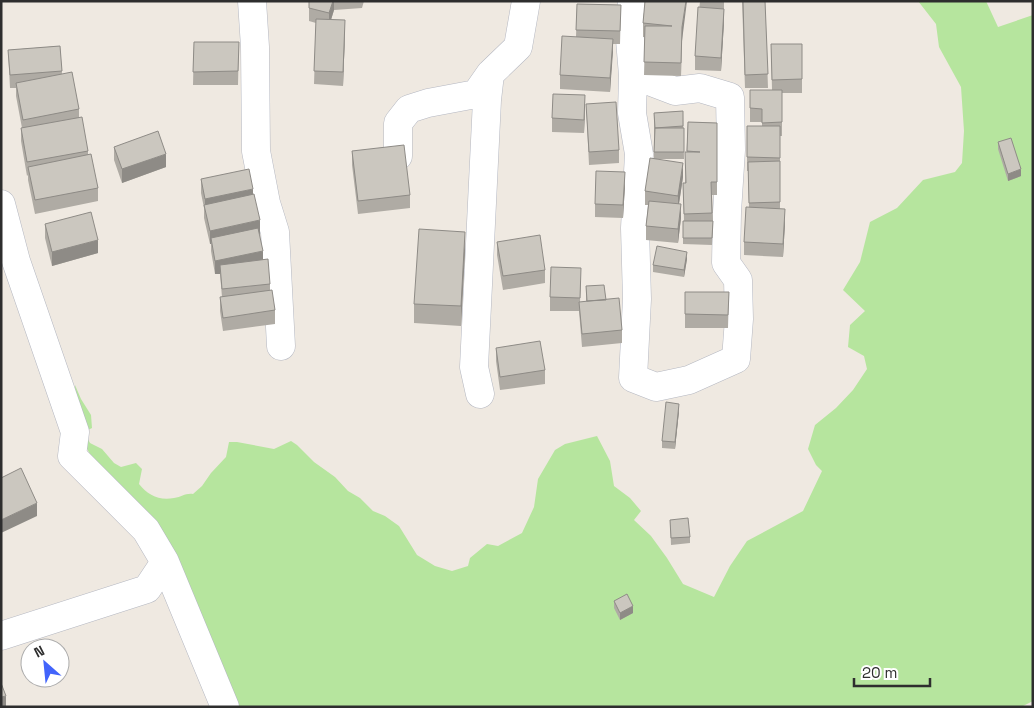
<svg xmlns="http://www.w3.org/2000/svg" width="1034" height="708" font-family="'Space Grotesk',sans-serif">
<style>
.green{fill:#b6e59e}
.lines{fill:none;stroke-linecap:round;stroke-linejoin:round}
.street-casing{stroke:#b4b7c1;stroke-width:29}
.street{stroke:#fff;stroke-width:28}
.wall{fill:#afaba4}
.shaded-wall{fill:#8e8b86}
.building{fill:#cbc7bf;stroke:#8e8b86}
</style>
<rect width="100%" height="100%" fill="#efe9e1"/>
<path class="green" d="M918 1H986L998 27 1033 15V701L1021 707H232L101 472C79 439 76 424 75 385L81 399 91 415 92 428 84 432 90 443 102 449 114 463 121 467 136 463 142 469 139 484C148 495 159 501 174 498 182 497 185 493 193 494L202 486 211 473 226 457 229 442H237L274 449 291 441 297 445 314 462 335 477 348 491 360 498 373 511 385 516 399 526 417 555 435 566 452 571 468 566 470 558 487 544 498 546 522 533 534 507 538 479 555 450 565 444 597 436 610 461 614 486 630 498 641 511 634 520 651 536 667 558 683 584 714 597 730 566 747 541 803 511 822 471 816 465 808 449 815 425 836 408 853 390 867 369 864 356 848 347 850 325 865 311 843 290 860 262 870 222 897 208 923 180 955 172 962 163 964 131 961 87 939 47 936 24Z"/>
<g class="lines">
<defs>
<path id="street" d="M252 1 255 47 256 151 266 203 275 232 281 346
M632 1 629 28 633 75 632 113 639 154 635 228 637 299 633 378 656 387 689 380 736 359 739 319 738 280 726 263 727 212 731 150 730 97 700 88 675 91 633 75
M398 156V123L409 109 428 103 476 94 490 74
M1 204 16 261 75 432 72 456 146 530 165 562 147 589 1 636
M480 394 474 367 487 100 490 74 518 47 526 1
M165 562 225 707"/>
</defs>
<use href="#street" class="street-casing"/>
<use href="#street" class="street"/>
</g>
<path class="wall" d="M309 1H364L362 8 334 10 331 20 345 33 343 86 314 84 316 23 309 21Z
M645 1 682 41 681 76 644 75 645 37H643V23Z
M700 1H724V22L721 71 695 70V56Z
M742 1H765L768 88H745Z
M577 4 621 5 620 44H613L610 92 560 89V75L576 37Z
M194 42H239L238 85H193Z
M771 44H802V93H782V136H780V209L785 223 783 257 744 255V242L749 208 748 171H747V126H762V122H750V90H772Z
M60 46 62 74 79 109V118L88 151V155L98 188V201L35 214 28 180V175L27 176 21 141V128H22L16 96V88H10L8 50Z
M586 104 619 150V163L589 165Z
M585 109 584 133 552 132V118Z
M683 111 684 159H656L683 177 679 204 681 218 678 243 646 240V226L648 205H645V191L654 159V113Z
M688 122 717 123V195H712L713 221 712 245 683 244V221H684L683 183H685Z
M998 142 1021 176 1008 181 998 149Z
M114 147 166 167 122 183 114 160Z
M352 151 410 195V208L358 214 352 165Z
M201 179 253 194 260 234H259L263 260 270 284V290L275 310V324L223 331 220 311V297H222L220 274H215L211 251V244H210L204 218V208L201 193Z
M625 185 623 218 595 217V204Z
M45 224 98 253 52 266 45 238Z
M497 242 545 270V283L503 290 497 255Z
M465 251 461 326 414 323V304Z
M687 259 684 277 653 272V265Z
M581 281 580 302H586V286L606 300 622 330V343L582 347 579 311H550V297Z
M685 292H729L728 328H685Z
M496 348 545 370V384L500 390 496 361Z
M679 411 675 449 662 448V441Z
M670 520 690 537V543L671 545Z
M614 601 633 613 620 620 614 608Z"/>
<path class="shaded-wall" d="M333 1H334V10L329 26V13Z
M686 1H687L682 41 681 76 682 27Z
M724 9V22L721 71V58Z
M345 20V33L343 86V72Z
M613 39V52L610 92V78Z
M585 95V109L584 133V120Z
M166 154V167L122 183V169Z
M683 163V177L678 210V196Z
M1021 169V176L1008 181V174Z
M625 172V185L623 218V205Z
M253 189V202L205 209V199Z
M681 204V218L678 243V229Z
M785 209V223L783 257V244Z
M260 220V234L212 244 211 238V244H210V231Z
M465 232V251L461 326V306Z
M98 240V253L52 266V252Z
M263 251V264L220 265V274H215V261Z
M687 252V259L684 277V270Z
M679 404V411L675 449V442Z
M37 503V516L1 533V520Z
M633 606V613L620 620V613Z
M6 696V707H1V697Z"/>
<path class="building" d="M309 1H333L329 13 309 8Z
M645 1H686L682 27 681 63 644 62 645 26H672L643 23Z
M743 1H765L768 74 745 75Z
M577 4 621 5 620 31 576 30Z
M698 7 724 9 721 58 695 56Z
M316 19 345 20 343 72 314 71Z
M562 36 613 39 610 78 560 75Z
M194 42H239L238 71 193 72Z
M771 44H802V79L772 80Z
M60 46 62 71 10 75 8 50Z
M72 72 79 109 23 120 16 83Z
M750 90H782V122L762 123V109L750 108Z
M553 94 585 95 584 120 552 118Z
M616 102 619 150 589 152 586 104Z
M683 111V126L655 128 654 113Z
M82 117 88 151 27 162 21 128Z
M688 122 717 123V182H711L712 213 684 214 683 183H686L685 152H700L687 151Z
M747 126H780V158L747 157Z
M655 128H684V152H654Z
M158 131 166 154 122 169 114 147Z
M1011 138 1021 169 1008 174 998 142Z
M404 145 410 195 358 201 352 151Z
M91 154 98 188 35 200 28 167Z
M650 158 683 163 678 196 645 191Z
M780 161V202L749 203 748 162Z
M249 169 253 189 205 199 201 179Z
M596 171 625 172 623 205 595 204Z
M254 194 260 220 210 231 204 205Z
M649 201 681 204 678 229 646 226Z
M746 207 785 209 783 244 744 242Z
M91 212 98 240 52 252 45 224Z
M683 221H713L712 238H683Z
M258 228 263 251 215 261 211 238Z
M419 229 465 232 461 306 414 304Z
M540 235 545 270 503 276 497 242Z
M657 246 687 252 684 270 653 265Z
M268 259 270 284 222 289 220 265Z
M551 267 581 268 580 298 550 297Z
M604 285 606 300 587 301 586 286Z
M272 290 275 310 223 318 220 297Z
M685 292H729L728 315 685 314Z
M619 298 622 330 582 334 579 302Z
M540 341 545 370 500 377 496 348Z
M666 402 679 404 675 442 662 441Z
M21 468 37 503 1 520V478Z
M688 518 690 537 671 538 670 520Z
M627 594 633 606 620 613 614 601Z
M1 683 6 696 1 697Z"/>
<rect width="1034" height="708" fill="none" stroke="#2e2e2e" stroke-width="5"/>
<g transform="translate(45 663) rotate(333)"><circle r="24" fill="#ffffff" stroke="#ababab"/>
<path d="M0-4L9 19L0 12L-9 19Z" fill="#4264fb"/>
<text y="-8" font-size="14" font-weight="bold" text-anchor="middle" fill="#2e2e2e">N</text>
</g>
<path d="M854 678v8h76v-8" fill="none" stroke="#2e2e2e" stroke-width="2.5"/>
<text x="862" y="678" font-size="15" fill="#2e2e2e" stroke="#ffffff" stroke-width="4" paint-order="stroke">20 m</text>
</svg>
